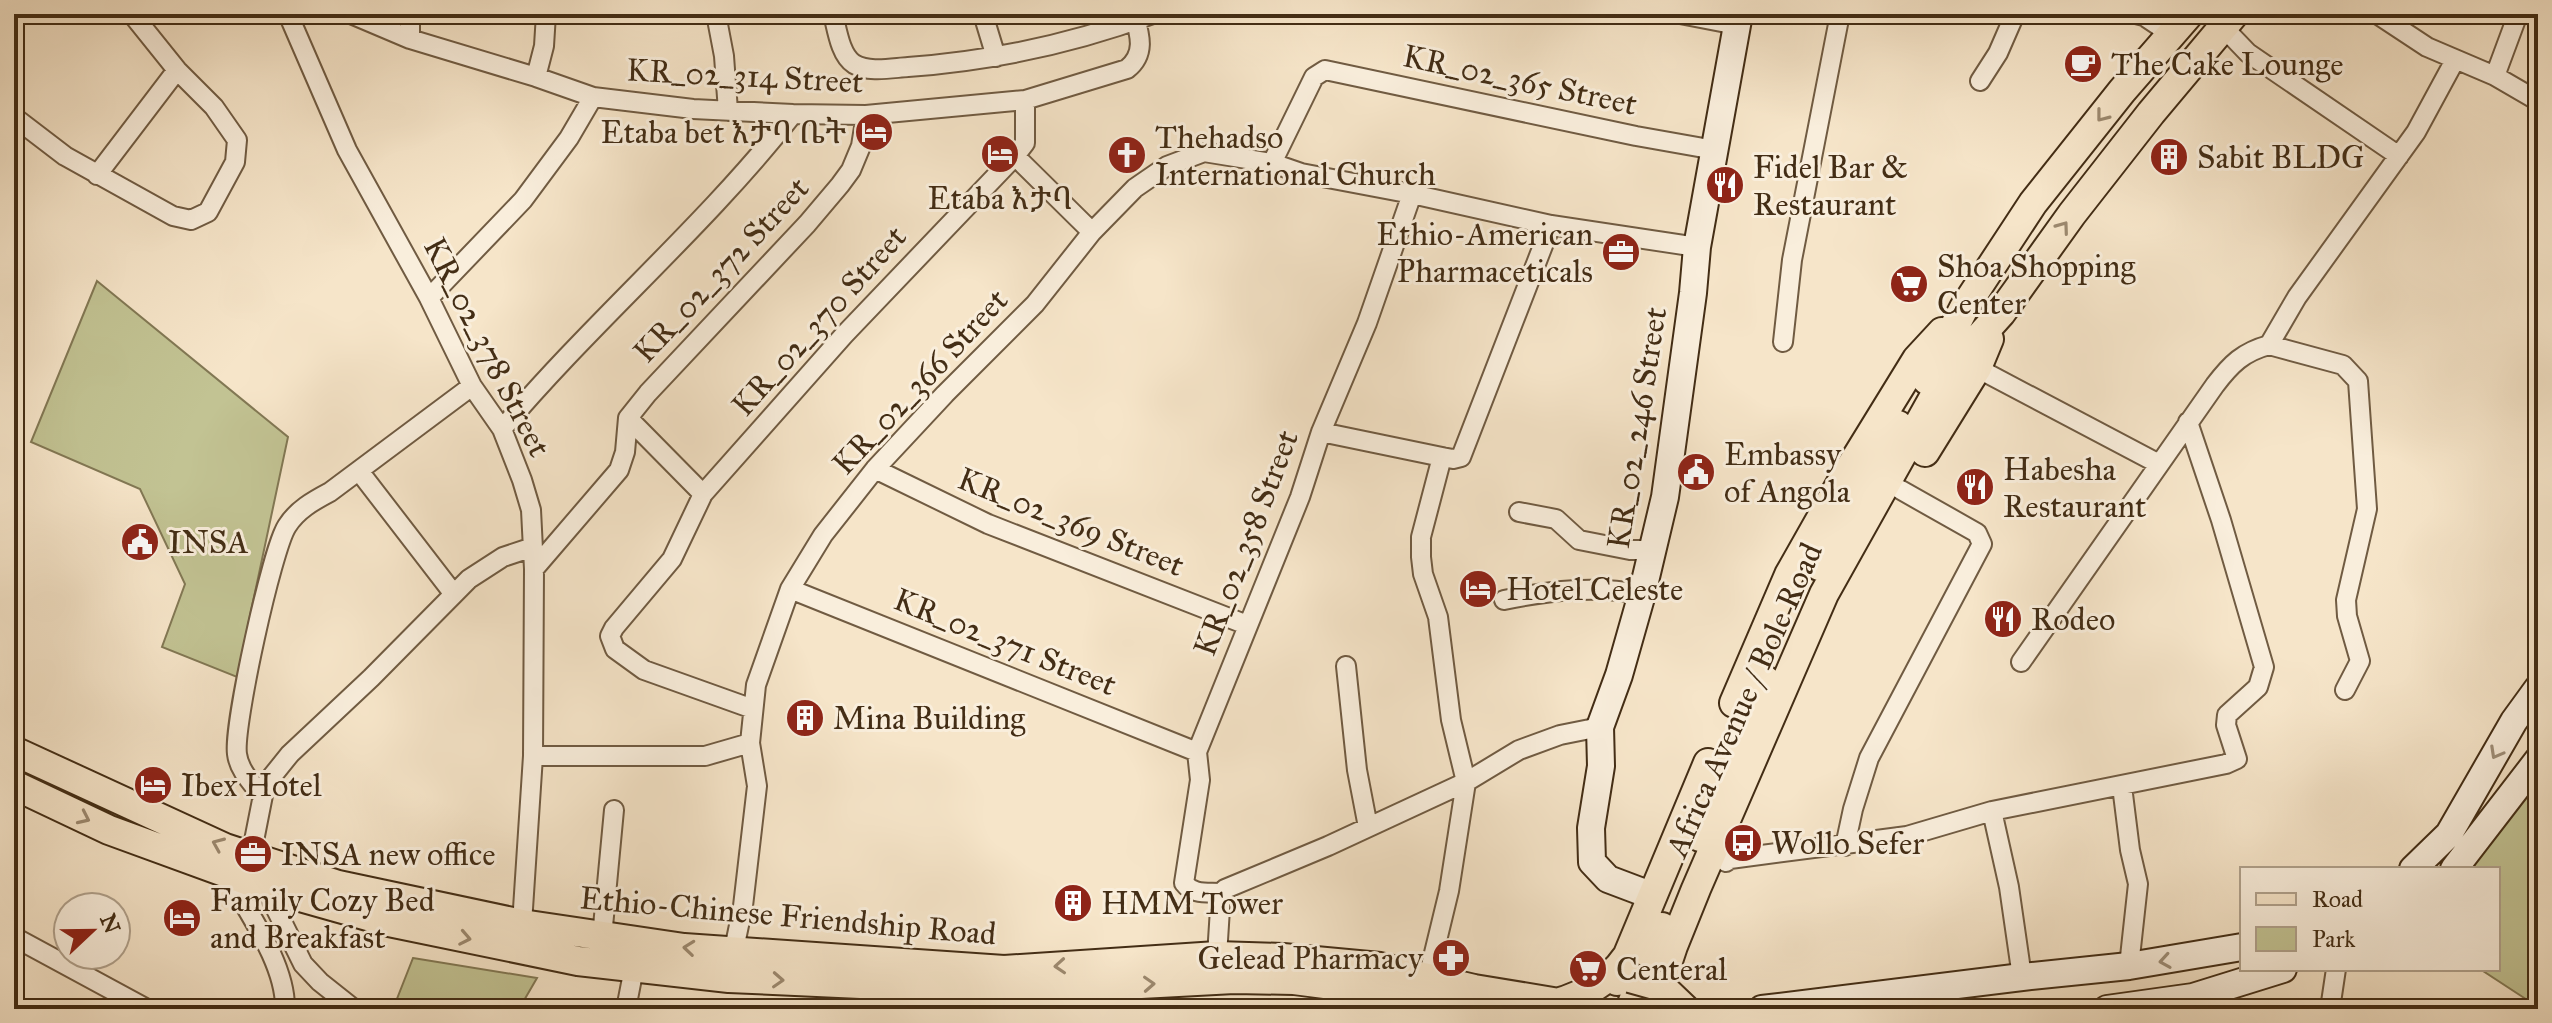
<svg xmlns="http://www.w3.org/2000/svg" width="2552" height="1023" font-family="'IM FELL Great Primer','Noto Serif Ethiopic',serif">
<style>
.green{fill:#c2c393;stroke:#827854;stroke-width:2}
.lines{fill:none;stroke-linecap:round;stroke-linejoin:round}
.street-casing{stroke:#705b42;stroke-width:22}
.secondary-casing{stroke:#432d15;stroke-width:30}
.primary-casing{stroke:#432d15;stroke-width:32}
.street{stroke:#f9eedc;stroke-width:18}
.secondary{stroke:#f9eedc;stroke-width:26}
.primary{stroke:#f6e5c9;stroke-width:28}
.primary-bridge-casing{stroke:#432d15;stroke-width:32;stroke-linecap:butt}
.primary-bridge{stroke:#f6e5c9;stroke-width:28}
.oneway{stroke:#9c896f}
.oneway2{stroke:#9e8e78}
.labels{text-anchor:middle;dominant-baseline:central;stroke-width:6;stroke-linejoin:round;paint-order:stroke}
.poi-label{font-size:32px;fill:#432d15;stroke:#f9eedc;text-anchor:start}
.street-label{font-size:32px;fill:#432d15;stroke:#f9eedc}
</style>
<rect width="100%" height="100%" fill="#f6e5c9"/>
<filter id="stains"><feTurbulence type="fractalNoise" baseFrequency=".0025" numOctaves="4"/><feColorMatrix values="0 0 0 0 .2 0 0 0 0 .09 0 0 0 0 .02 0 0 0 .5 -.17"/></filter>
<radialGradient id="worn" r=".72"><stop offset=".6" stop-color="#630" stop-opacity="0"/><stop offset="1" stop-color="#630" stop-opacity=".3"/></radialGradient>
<path class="green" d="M97 281 288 437 237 677 162 647 185 584 140 489 31 442Z
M2538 780V1007L2480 969H2498V869H2468Z
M413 958 537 978 519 1009H393Z"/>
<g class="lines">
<defs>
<path id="street" d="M288 14 347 150 429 298 472 386 502 429 522 480 531 510 534 569 533 756 522 924
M351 14 410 39 536 77 544 46 546 14
M716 14 724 56 728 111
M833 14C837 29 840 55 854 64 869 73 892 68 908 67 991 61 1075 43 1153 14
M983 14 996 57
M1680 14 1737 25
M2136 14 2144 16 2171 34
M2377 14 2427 47 2495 76 2538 101
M2223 27 2248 53 2399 156
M410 39V14
M2495 76 2518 14
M536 77 593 97 693 109 793 114 866 115 1025 100V143L1015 156 844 335 703 494 672 559 614 628 610 636 615 649 644 670 753 709
M1980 81 1998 53 2015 14
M1025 100 1127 69C1146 54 1140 35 1134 14
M14 117 65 156 173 216 191 220 208 212 235 162 237 140 214 107 177 70 132 14
M1015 156 1092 232
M1272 163 1314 77 1325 70 1636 136 1715 150
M97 175 177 70
M429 298 523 200 569 138 593 97
M1783 342 1792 260 1840 14
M2269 345 2343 365 2358 381 2367 509 2346 600 2347 616 2360 661 2345 690
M1977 368 2159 464
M628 418 703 494
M502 429C594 320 704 227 793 114
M1321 432 1442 457 1453 459 1461 457 1551 225
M875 469 988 524 1247 625
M359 471 453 593
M1519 512 1556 519 1579 540 1630 550H1652
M534 569 619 470 625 452 628 418 648 393 807 224 840 185 851 170 861 146 866 115
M790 589 1197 752
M1504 600C1552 590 1593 586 1642 594
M2021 662 2215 385C2231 364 2243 352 2269 345L2297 297 2416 132 2455 60
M1346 666 1357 770 1368 827
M533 756H705L750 743
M2122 786 2130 850 2138 884 2129 966
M262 796C253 784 239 771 237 754 233 726 272 549 287 526 297 510 313 501 330 492L472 386
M1992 811 2009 887 2022 977
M1845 846 1853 809 1869 758 1982 544 1977 533 1901 490
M251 856 265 785 290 754 371 678 469 579 503 557 533 547
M1726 862 1730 859 1907 836 1992 811 2226 764 2237 759 2226 725 2227 715 2258 687 2264 667 2221 520 2188 422
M226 873C248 913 286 964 285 1009
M265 887 303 964 320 982 354 1009
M1221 893C1207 892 1193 895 1184 883L1200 780 1197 752 1300 497 1321 432 1367 323 1412 194
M14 937 147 1009
M602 937 614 810
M1217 956 1221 893 1225 889 1328 846 1466 782 1519 750 1560 735 1600 727
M732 959 743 906 757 786 750 743 756 685 790 589 823 535 875 469 945 394 1035 304 1092 232 1135 188 1167 166 1204 152 1272 163 1301 173 1412 194 1551 225 1697 247
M1426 986 1449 891 1466 782 1451 720 1438 617 1423 574 1421 557V537L1442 457
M626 1009 634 968
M929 1009 930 987
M2330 1009 2336 969"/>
<path id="secondary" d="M2413 869 2449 834 2514 721 2538 688
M2454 869 2538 760
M1653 896 1608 879 1592 862 1591 828 1601 766 1600 727 1619 675 1642 594 1665 497 1693 293 1697 247 1739 14
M1762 1009 2022 977 2129 966 2242 947
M2107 1009 2193 997 2283 969"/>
<path id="primary" d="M1927 380 1964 308 2033 203 2122 91 2189 14
M1925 452 1977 368 1989 339
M1819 566 1869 472 1898 425
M1734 703 1789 575 1845 476 1917 359 1942 332
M14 751 225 848 338 885 522 924 684 948 1004 970 1217 956 1283 958 1380 967 1474 989 1583 1007
M14 785 109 830 265 887 389 922 578 961 729 978 1013 991 1234 979 1294 980 1387 992 1453 1009
M1700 837 1723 777 1765 680
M1617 981 1708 763
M1662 987 1685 1009
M1557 1003C1582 996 1611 980 1625 959
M1630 1009 1662 927
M1652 1009 1673 946 1696 889 1824 594 1948 372 2001 313 2072 214 2151 113 2234 14"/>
</defs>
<use href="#street" class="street-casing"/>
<use href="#secondary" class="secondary-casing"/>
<use href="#primary" class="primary-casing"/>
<use href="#street" class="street"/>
<use href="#secondary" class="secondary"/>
<use href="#primary" class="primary"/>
<defs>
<path id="primary-bridge" d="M1630 978 1662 987"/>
</defs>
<use href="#primary-bridge" class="primary-bridge-casing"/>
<use href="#primary-bridge" class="primary-bridge"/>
</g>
<defs><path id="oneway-chevron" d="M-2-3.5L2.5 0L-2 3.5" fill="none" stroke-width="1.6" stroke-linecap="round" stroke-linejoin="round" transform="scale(2)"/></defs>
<g class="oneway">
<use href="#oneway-chevron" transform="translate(2102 116) rotate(128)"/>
<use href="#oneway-chevron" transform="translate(2063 227) rotate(-54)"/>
<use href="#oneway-chevron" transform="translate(84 818) rotate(25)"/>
<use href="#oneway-chevron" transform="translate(218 844) rotate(-157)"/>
<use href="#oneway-chevron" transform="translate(465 938) rotate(11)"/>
<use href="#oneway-chevron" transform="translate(689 948) rotate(-174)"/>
<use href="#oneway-chevron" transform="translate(1060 966) rotate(176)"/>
<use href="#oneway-chevron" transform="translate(778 980) rotate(3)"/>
<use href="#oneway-chevron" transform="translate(1149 984) rotate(-3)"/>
</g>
<g class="oneway2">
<use href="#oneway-chevron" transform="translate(2496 753) rotate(119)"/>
<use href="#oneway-chevron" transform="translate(2165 961) rotate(171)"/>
</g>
<defs>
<symbol id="cafe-disc" viewBox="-11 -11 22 22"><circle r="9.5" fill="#8f2418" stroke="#f9eedc"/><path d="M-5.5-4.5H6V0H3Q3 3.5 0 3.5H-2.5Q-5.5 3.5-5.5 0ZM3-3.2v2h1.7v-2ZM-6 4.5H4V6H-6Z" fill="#fff"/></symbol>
<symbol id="hotel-disc" viewBox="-11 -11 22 22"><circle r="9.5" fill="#8f2418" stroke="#f9eedc"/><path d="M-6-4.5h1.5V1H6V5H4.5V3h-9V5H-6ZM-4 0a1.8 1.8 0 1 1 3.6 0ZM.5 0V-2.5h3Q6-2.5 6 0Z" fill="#fff"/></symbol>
<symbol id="church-disc" viewBox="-11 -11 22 22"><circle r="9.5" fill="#8f2418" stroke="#f9eedc"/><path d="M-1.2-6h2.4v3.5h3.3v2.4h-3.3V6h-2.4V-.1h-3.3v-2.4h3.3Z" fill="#fff"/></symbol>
<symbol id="building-disc" viewBox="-11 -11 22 22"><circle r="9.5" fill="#8f2418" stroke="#f9eedc"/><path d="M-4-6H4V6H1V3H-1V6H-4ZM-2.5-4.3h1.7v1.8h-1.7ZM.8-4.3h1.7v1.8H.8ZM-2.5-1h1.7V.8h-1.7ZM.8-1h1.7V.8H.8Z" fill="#fff"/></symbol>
<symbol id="restaurant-disc" viewBox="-11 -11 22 22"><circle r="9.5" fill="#8f2418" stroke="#f9eedc"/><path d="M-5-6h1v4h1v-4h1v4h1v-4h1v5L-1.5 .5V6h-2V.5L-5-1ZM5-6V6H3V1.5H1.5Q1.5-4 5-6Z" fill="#fff"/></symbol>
<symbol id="office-disc" viewBox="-11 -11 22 22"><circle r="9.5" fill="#8f2418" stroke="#f9eedc"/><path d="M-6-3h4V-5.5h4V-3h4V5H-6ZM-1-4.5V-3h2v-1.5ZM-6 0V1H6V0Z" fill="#fff"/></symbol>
<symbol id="supermarket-disc" viewBox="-11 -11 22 22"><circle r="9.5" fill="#8f2418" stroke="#f9eedc"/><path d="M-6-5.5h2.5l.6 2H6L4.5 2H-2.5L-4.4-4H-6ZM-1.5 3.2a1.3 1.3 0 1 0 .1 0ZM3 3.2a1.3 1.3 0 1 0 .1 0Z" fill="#fff"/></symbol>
<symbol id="civic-disc" viewBox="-11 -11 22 22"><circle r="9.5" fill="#8f2418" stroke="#f9eedc"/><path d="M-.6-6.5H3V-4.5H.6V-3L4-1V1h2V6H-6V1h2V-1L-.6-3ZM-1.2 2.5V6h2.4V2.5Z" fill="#fff"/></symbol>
<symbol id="bus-disc" viewBox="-11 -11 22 22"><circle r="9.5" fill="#8f2418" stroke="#f9eedc"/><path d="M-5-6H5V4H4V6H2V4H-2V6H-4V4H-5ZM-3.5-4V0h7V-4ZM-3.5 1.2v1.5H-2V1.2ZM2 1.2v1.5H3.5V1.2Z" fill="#fff"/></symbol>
<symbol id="pharmacy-disc" viewBox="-11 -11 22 22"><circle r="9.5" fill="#8f2418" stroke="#f9eedc"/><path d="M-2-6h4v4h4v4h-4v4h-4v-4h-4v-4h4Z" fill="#fff"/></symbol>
</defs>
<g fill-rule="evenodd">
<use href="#cafe-disc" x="2061" y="42" width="44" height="44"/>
<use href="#hotel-disc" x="852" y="110" width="44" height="44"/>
<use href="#hotel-disc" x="978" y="132" width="44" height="44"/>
<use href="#church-disc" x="1105" y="133" width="44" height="44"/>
<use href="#building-disc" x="2147" y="135" width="44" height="44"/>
<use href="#restaurant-disc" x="1703" y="163" width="44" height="44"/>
<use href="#office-disc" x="1599" y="230" width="44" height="44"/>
<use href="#supermarket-disc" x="1887" y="262" width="44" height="44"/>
<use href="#civic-disc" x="1674" y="450" width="44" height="44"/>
<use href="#restaurant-disc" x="1953" y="465" width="44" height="44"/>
<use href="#civic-disc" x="118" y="520" width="44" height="44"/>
<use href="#hotel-disc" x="1456" y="567" width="44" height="44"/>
<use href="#restaurant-disc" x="1981" y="597" width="44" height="44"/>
<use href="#building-disc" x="783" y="696" width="44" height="44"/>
<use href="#hotel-disc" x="131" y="763" width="44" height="44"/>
<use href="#bus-disc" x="1721" y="821" width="44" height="44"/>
<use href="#office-disc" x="231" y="832" width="44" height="44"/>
<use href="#building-disc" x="1051" y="881" width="44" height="44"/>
<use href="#hotel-disc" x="160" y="896" width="44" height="44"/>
<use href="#pharmacy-disc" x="1429" y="936" width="44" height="44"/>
<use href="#supermarket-disc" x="1566" y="947" width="44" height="44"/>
</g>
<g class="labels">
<g class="poi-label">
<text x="2111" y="64">The Cake Lounge</text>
<text x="846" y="132" text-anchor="end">Etaba bet እታባ ቤት</text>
<text x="1155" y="137">Thehadso<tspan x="1155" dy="37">International Church</tspan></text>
<text x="2197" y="157">Sabit BLDG</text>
<text x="1753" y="167">Fidel Bar &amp;<tspan x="1753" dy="37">Restaurant</tspan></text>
<text x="1000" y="198" text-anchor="middle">Etaba እታባ</text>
<text x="1593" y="234" text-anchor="end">Ethio-American<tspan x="1593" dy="37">Pharmaceticals</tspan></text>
<text x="1937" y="266">Shoa Shopping<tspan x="1937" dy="37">Center</tspan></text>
<text x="1724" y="454">Embassy<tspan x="1724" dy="37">of Angola</tspan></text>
<text x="2003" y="469">Habesha<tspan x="2003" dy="37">Restaurant</tspan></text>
<text x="168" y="542">INSA</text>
<text x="1506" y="589">Hotel Celeste</text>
<text x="2031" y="619">Rodeo</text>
<text x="833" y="718">Mina Building</text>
<text x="181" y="785">Ibex Hotel</text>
<text x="1771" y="843">Wollo Sefer</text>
<text x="281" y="854">INSA new office</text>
<text x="210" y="900">Family Cozy Bed<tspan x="210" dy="37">and Breakfast</tspan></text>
<text x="1101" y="903">HMM Tower</text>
<text x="1423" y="958" text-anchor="end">Gelead Pharmacy</text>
<text x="1616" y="969">Centeral</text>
</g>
<g class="street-label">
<text transform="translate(745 76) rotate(3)">KR_02_314 Street</text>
<text transform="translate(1520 80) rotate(12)">KR_02_365 Street</text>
<text transform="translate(721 270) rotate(-47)">KR_02_372 Street</text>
<text transform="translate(819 321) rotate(-48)">KR_02_370 Street</text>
<text transform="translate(487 347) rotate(63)">KR_02_378 Street</text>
<text transform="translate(920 382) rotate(-47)">KR_02_366 Street</text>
<text transform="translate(1637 428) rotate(-81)">KR_02_246 Street</text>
<text transform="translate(1071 522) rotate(22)">KR_02_369 Street</text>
<text transform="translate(1246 543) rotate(-69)">KR_02_358 Street</text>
<text transform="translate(1005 642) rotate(22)">KR_02_371 Street</text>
<text transform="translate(1744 700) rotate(-66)">Africa Avenue / Bole Road</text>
<text transform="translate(788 916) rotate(5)">Ethio-Chinese Friendship Road</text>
</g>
</g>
<rect width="2552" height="1023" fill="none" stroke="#f6e5c9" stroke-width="48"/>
<rect x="16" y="16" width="2520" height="991" fill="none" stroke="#432d15" stroke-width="4"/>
<rect x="24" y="24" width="2504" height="975" fill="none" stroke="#432d15" stroke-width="2"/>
<rect x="2240" y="867" width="260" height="104" fill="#f9eedc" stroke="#b0a18c" stroke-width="2"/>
<rect x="2256" y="893" width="40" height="12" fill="#f6e5c9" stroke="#b0a18c" stroke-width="2"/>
<text x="2312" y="907" font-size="24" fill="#432d15">Road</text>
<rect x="2256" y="927" width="40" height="24" fill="#c2c393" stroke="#b0a18c" stroke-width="2"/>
<text x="2312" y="947" font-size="24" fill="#432d15">Park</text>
<g transform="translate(92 931) rotate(68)"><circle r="38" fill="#f9eedc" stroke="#b0a18c" stroke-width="2"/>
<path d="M0-6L14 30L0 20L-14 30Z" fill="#8f2418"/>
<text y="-12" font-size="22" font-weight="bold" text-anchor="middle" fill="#432d15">N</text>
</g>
<rect width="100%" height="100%" filter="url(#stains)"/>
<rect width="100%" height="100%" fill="url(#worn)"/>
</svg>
